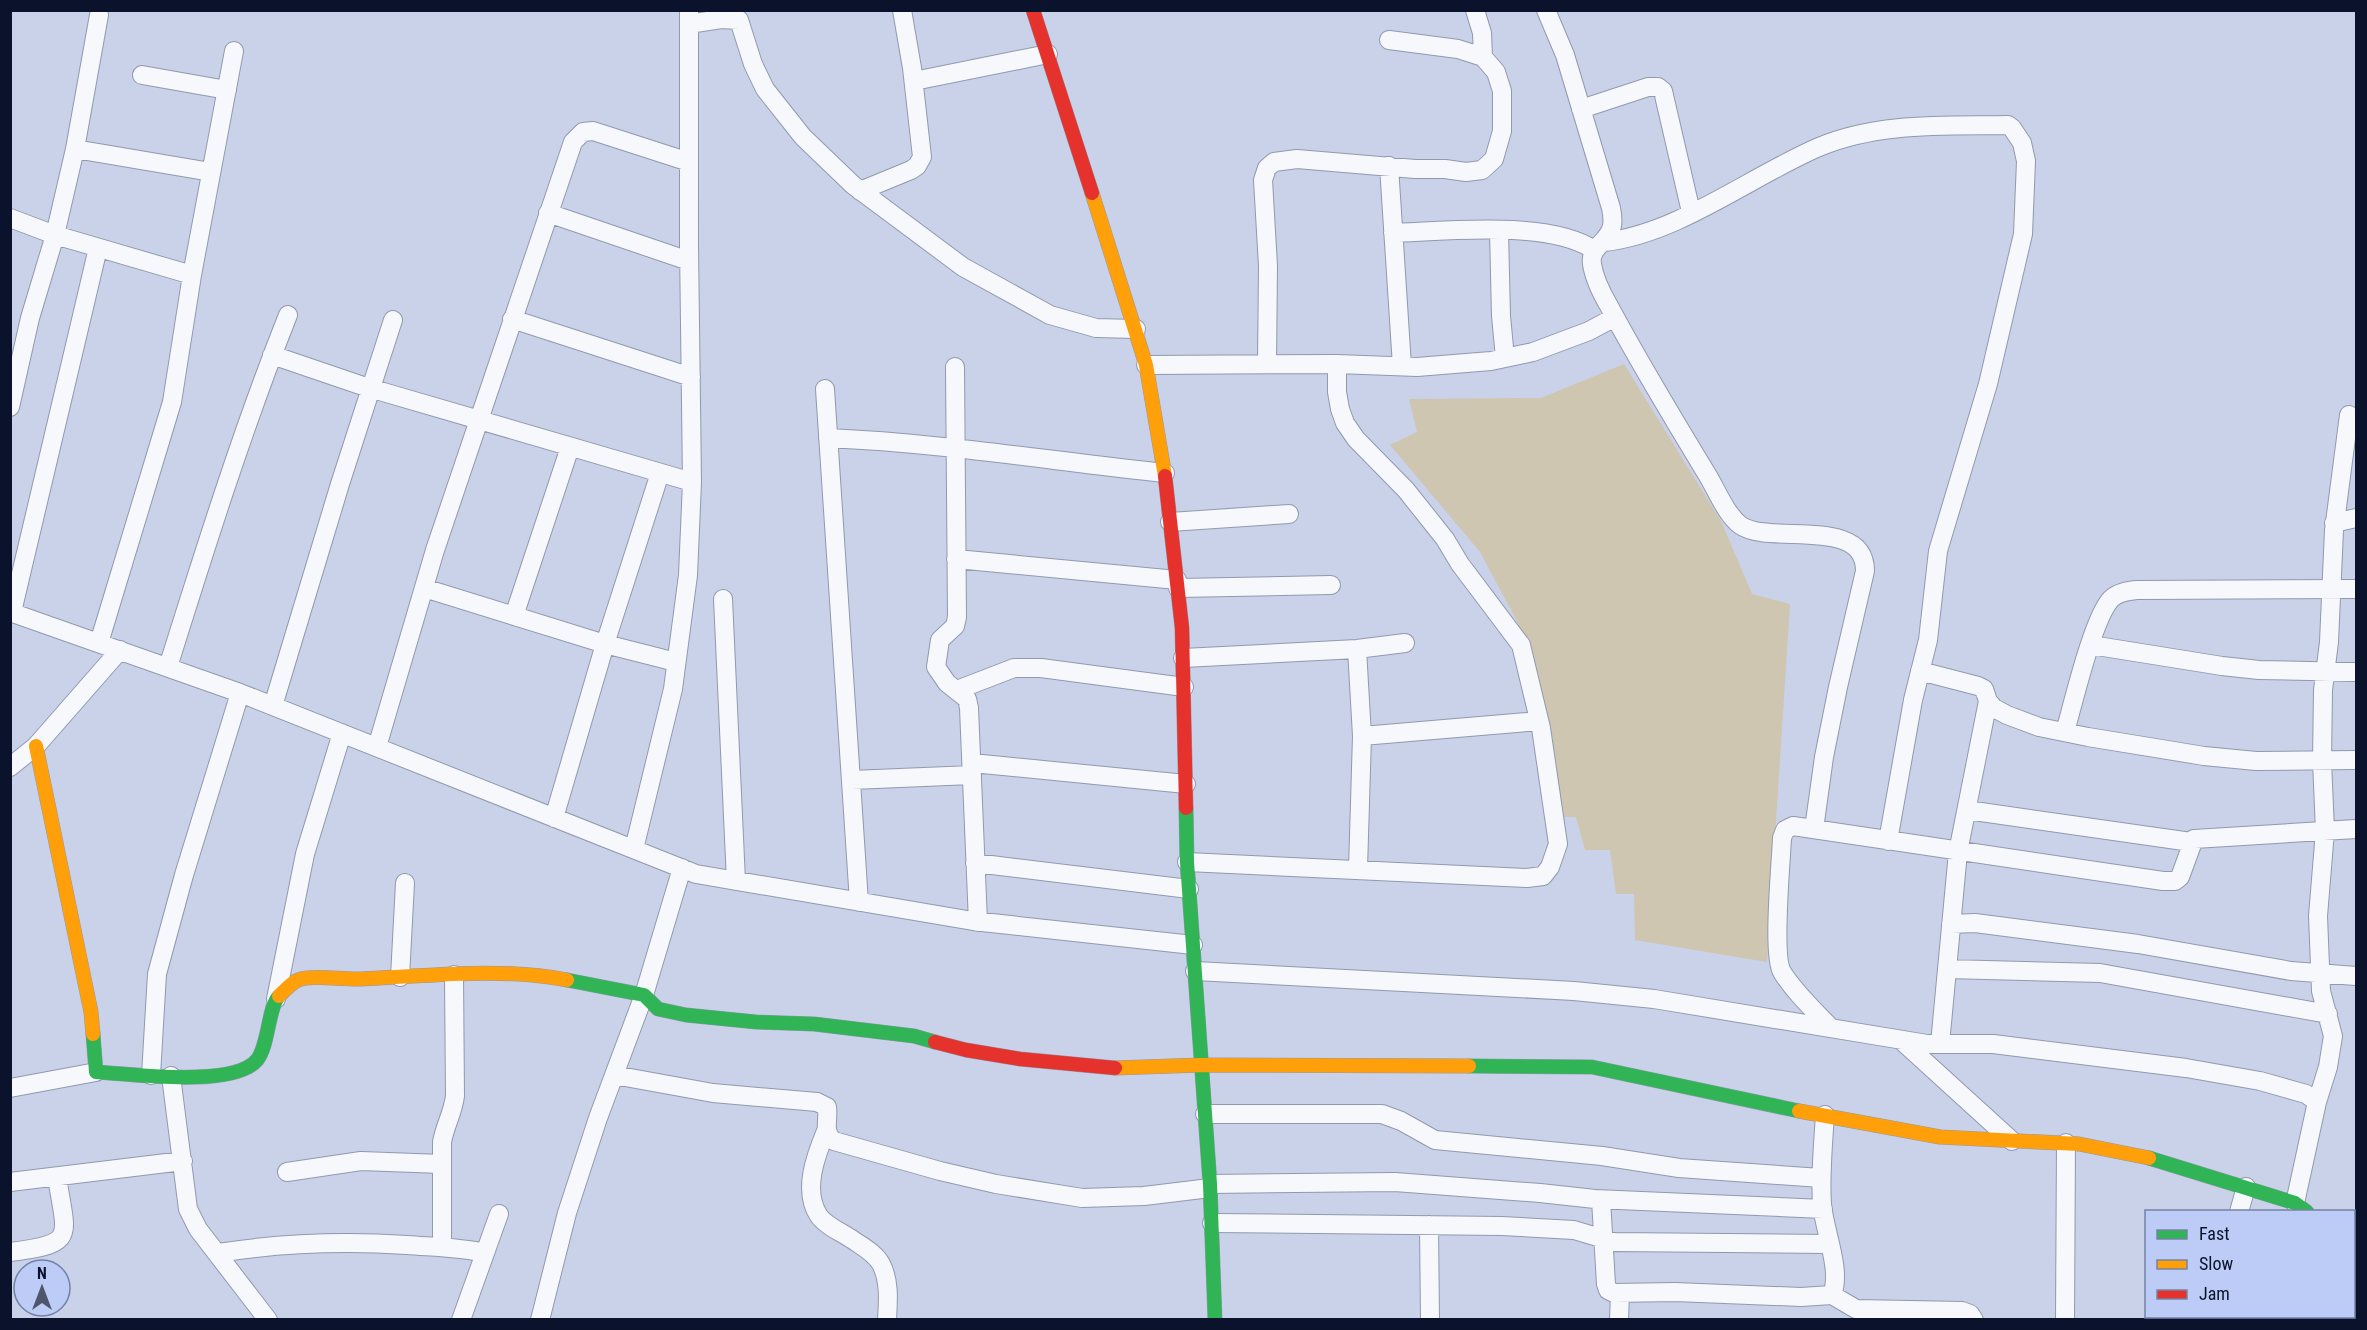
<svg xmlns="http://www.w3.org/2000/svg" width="2367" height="1330" font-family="'Roboto Condensed',sans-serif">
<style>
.green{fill:#cec6b1}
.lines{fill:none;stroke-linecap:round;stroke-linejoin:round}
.street-casing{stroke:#9199af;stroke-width:20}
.fast-casing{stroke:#9199af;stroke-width:15}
.slow-casing{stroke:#9199af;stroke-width:15}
.jam-casing{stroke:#9199af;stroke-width:15}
.street{stroke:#f7f8fc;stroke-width:18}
.fast{stroke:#30b455;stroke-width:14}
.slow{stroke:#ff9f0a;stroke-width:14}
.jam{stroke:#e5322d;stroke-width:14}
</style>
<rect width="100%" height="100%" fill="#c9d2e9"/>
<path class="green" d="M1624 364 1721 521 1752 594 1790 604 1767 962 1635 940 1634 894H1616L1610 850H1585L1576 817H1564L1527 640 1480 552 1390 445 1417 432 1409 399 1541 398Z"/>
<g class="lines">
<defs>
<path id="street" d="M1475 10 1482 33 1483 57
M1546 10 1565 55 1611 208C1612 213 1613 220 1612 226 1609 242 1589 247 1592 264 1594 278 1602 294 1609 306 1640 364 1674 420 1708 476 1717 491 1726 514 1740 525 1769 546 1865 515 1865 571L1838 687 1824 757 1814 829
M689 24 721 19 739 20 753 64 765 89 803 137 853 185 963 267 1050 315 1096 328 1136 329
M142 75 227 90
M914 81 1048 54
M1581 109 1648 87H1658L1663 91 1691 212
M75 149 211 172
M1389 166 1402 366
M860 191 911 170 917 166 922 157 912 68 902 10
M548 213 689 261
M10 218 55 235 192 275
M1499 231 1501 316 1505 358
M1393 233C1447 231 1549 220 1594 250
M1604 242C1678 234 1751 176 1819 147 1878 122 1945 126 2008 125L2012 128 2022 143 2026 161 2023 234 1988 384 1938 551 1928 640 1913 700 1888 841
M512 319 691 377
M272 355 366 387 692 482
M1267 363 1268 266 1263 180 1267 168 1274 162 1297 159 1415 169H1445L1466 172 1482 170 1494 159 1502 131V91L1496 72 1483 57 1458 49 1389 40
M1337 364 1417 367 1491 361 1533 352 1589 331 1615 317
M1146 365 1337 364V392L1340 409 1345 423 1356 439 1406 490 1445 539 1460 564 1521 645 1541 728 1558 844 1550 867 1543 876 1527 878 1187 862
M955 367 957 617 955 626 940 640 936 667 947 683 967 699 969 708 978 922
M825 389 859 902
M10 407 30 318 55 235 75 149 99 15
M828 438C941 443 1052 461 1165 473
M1170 522 1289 514
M2334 523 2356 518
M956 559 1177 580
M424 588 605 644 676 662
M1178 588 1331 585
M723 599 736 881
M10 612 240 693 696 874 973 921 1193 945
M12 612 98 248
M514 616 570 447
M99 643 172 402 192 275 234 51
M2091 645 2222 666 2259 670 2356 672
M1357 649 1362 736 1358 869
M1183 658 1357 649 1405 643
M168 667C205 549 242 431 288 315
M1920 671 1978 686 1984 689 1988 701 1994 708 2007 715 2039 727 2088 737 2204 756 2256 761 2356 760
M957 690 1014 668H1041L1184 687
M273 706 340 484 393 320
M2065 732C2073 704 2093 618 2111 599 2118 592 2128 591 2137 590L2356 589
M1362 736 1539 721
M377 747 435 550 573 142 583 132 593 131 689 162
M972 763 1186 784
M10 767 36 746 120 650
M852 780 972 775
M1967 810 2191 842
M554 818 605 644 660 473
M634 849 673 689 688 575 692 482 689 245V10
M975 863 1189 889
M1951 924 1975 923 2138 944 2291 971 2356 976
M1947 969 2100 973 2328 1014
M1195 971 1574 991 1654 999 1927 1044H1993L2186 1068 2260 1081 2306 1094 2317 1102 2328 1067 2333 1036 2321 991 2318 916 2325 831 2322 761 2323 690 2329 642 2334 530 2349 415
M400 977 405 883
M276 999 305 854 342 733
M1831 1028C1815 1011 1795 993 1782 972 1772 955 1781 863 1782 838L1785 830 1793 826 2163 881H2175L2180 877 2194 839 2356 829
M1901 1040 2012 1141
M1940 1044 1958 852 1988 701
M151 1075 157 974 184 875 240 693
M614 1075 713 1093 817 1102 827 1107C829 1120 822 1132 834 1141L940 1171 996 1184 1082 1198 1144 1196 1210 1188
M171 1076 188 1209 198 1229 268 1320
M10 1088 96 1072
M1205 1114H1382L1401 1121 1435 1140 1602 1156 1679 1168 1821 1178
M826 1131C816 1155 802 1191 819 1216 826 1226 843 1233 853 1240 863 1247 875 1253 881 1264 890 1281 888 1302 887 1320
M287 1172 361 1161 442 1164
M10 1182 183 1161
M1210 1184 1395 1182 1540 1193 1595 1199 1823 1209
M1601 1200 1606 1284 1608 1290 1614 1293 1675 1292 1801 1297 1832 1295C1842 1269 1824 1231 1822 1204 1820 1174 1823 1145 1825 1115
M2295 1203 2317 1102
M2239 1212 2246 1187
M1212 1223 1502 1226 1574 1230 1614 1242 1829 1244
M1429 1225 1430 1320
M442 1247V1142C445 1125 453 1113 455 1096L454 975
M10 1252C78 1244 66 1237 57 1177
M218 1253C281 1243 343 1241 407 1245 433 1247 459 1247 485 1253
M2354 1254 2356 1258
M1832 1295 1856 1309 1962 1311 1970 1314 1974 1320
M461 1320 499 1214
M540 1320 567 1213 598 1118 644 995 682 868
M1619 1320 1620 1293
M2065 1320 2066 1143
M2200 1320 2201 1316"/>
<path id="fast" d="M1186 808 1187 862 1210 1184 1215 1320
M567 980 644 995 658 1009 686 1015 756 1022 814 1024 914 1036 935 1042
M93 1034 96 1072C131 1074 234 1088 257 1060 269 1045 268 1007 279 996
M1469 1066 1592 1067 1799 1111
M2149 1158 2295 1203 2307 1212"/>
<path id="slow" d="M1092 193 1146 365 1165 476
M36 746 91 1012 93 1034
M279 996C285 990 293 981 301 979 315 975 345 980 361 979 429 976 500 967 567 980
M1115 1068 1201 1065 1469 1066
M1799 1111 1940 1137 2079 1144 2149 1158"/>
<path id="jam" d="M1033 10 1092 193
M1165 476 1182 628 1186 808
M935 1042 966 1050 1020 1059 1115 1068"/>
</defs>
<use href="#street" class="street-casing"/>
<use href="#fast" class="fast-casing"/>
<use href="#slow" class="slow-casing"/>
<use href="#jam" class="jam-casing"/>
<use href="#street" class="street"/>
<use href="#fast" class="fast"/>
<use href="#slow" class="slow"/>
<use href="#jam" class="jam"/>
</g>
<rect width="2367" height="1330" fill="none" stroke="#0b132c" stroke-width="24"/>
<rect x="2145" y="1210" width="210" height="108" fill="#bcccf6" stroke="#7582a5" stroke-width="1.5"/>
<rect x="2157" y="1230" width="30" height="9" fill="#30b455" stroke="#7582a5" stroke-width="1.5"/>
<text x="2199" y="1240" font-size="18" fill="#0b132c">Fast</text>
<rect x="2157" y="1260" width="30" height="9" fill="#ff9f0a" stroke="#7582a5" stroke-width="1.5"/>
<text x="2199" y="1270" font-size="18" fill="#0b132c">Slow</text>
<rect x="2157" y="1290" width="30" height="9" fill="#e5322d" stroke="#7582a5" stroke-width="1.5"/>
<text x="2199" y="1300" font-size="18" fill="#0b132c">Jam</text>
<g transform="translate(42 1288)"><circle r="28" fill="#bcccf6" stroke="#7582a5" stroke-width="1.5"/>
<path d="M0-4.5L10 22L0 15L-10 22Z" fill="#4e566e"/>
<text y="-9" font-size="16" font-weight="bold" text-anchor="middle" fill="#0b132c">N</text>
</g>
</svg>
